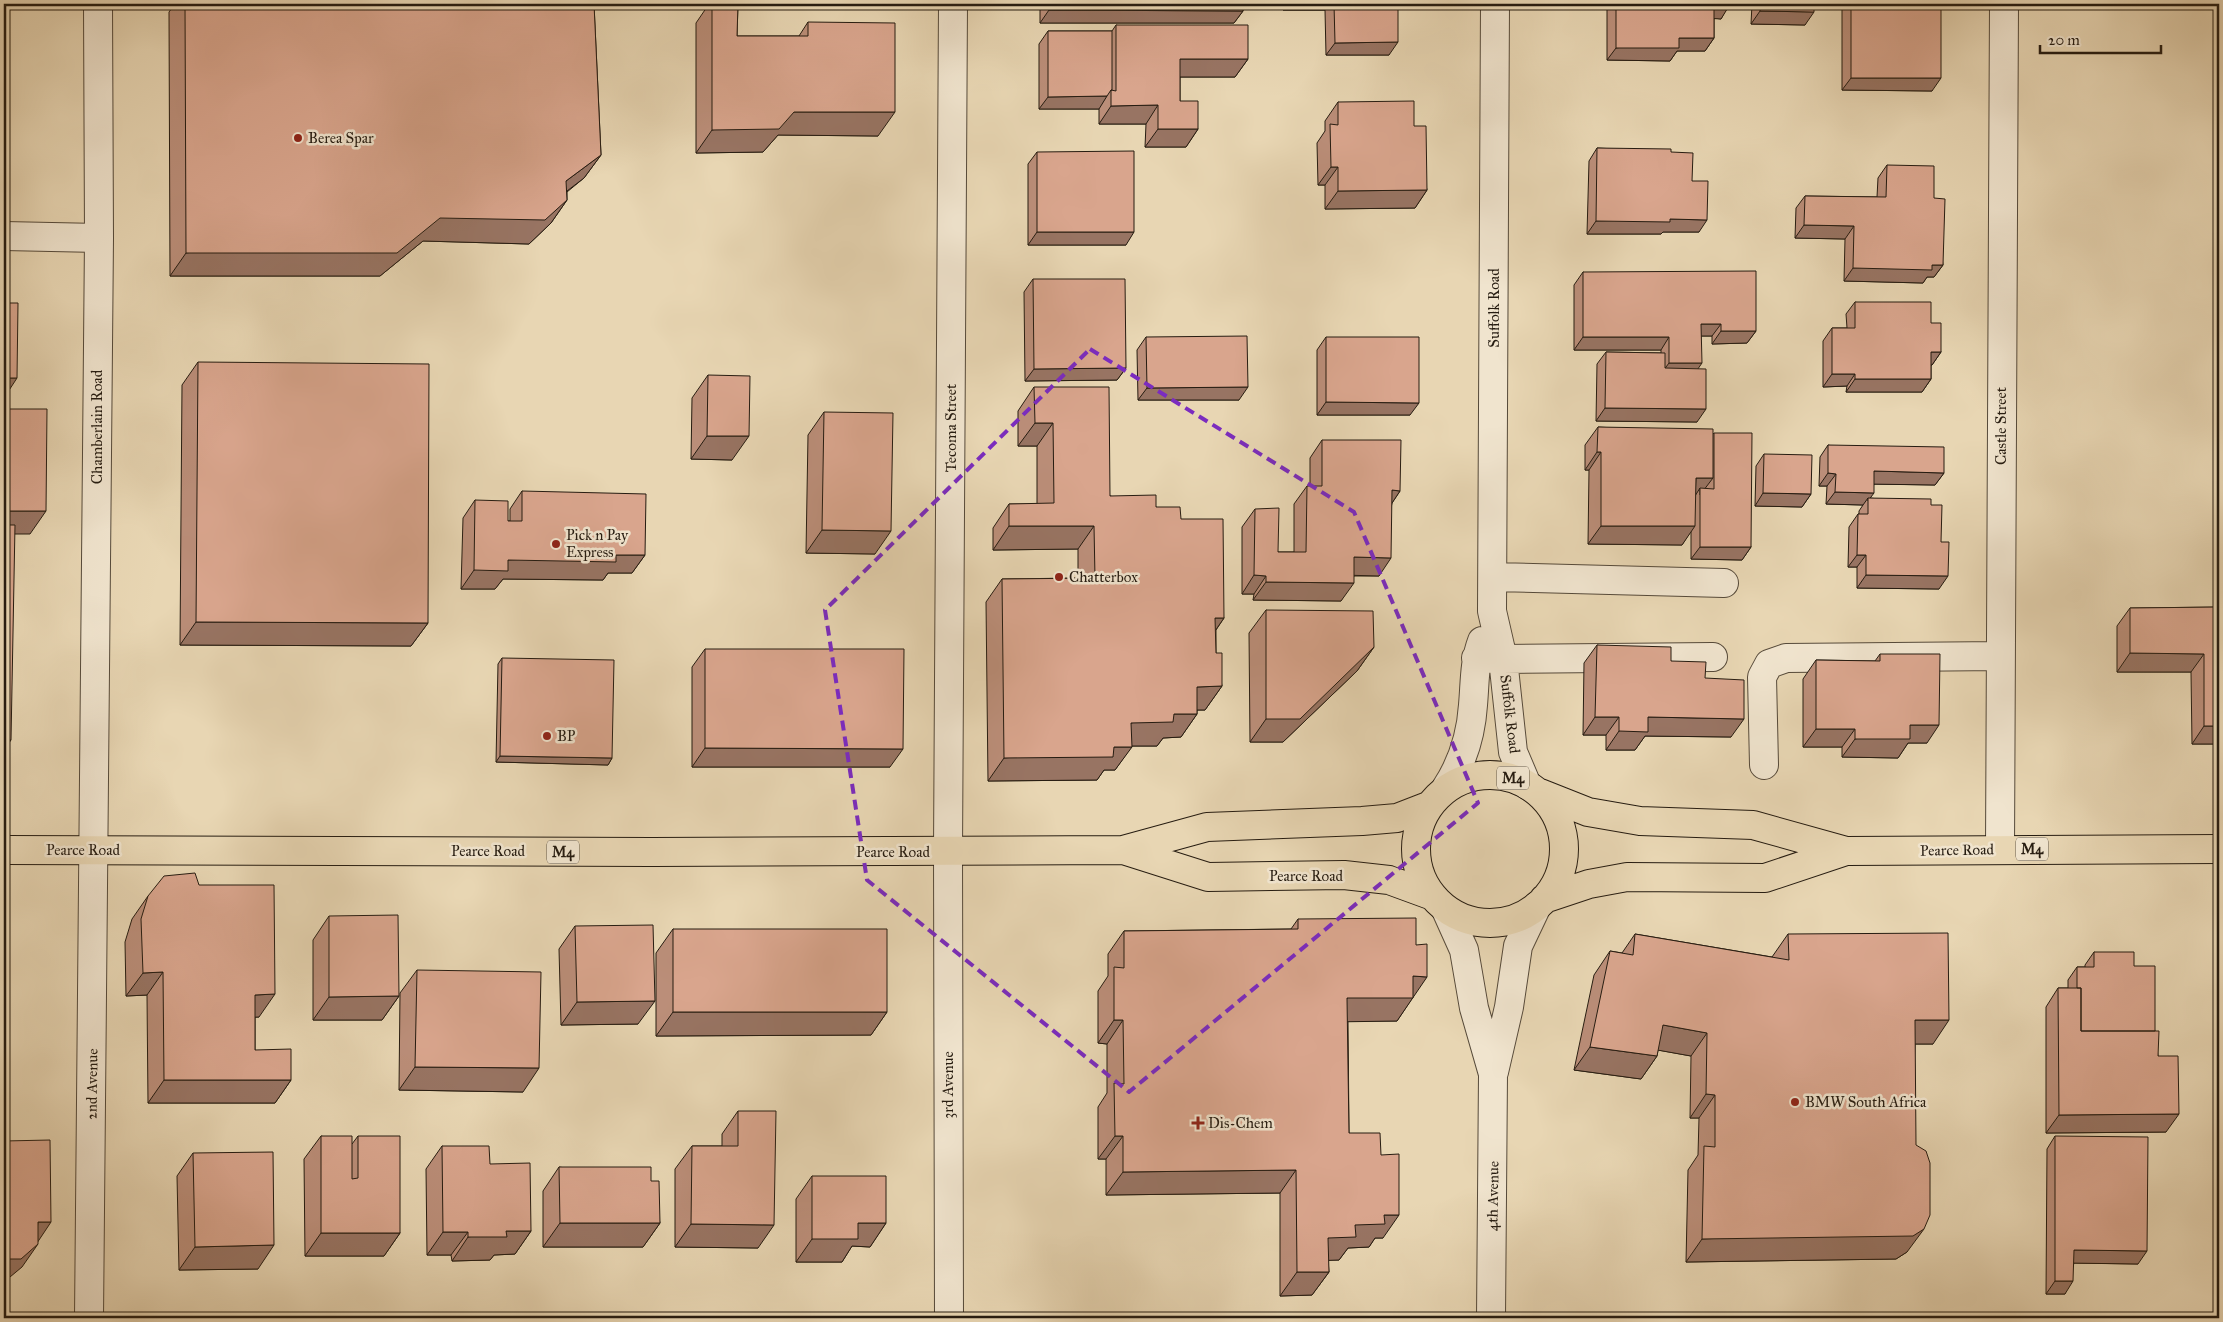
<svg xmlns="http://www.w3.org/2000/svg" width="2223" height="1322" font-family="'IM FELL Great Primer',serif">
<style>
.lines{fill:none;stroke-linecap:round;stroke-linejoin:round}
.minor-casing{stroke:#564a3a;stroke-width:30}
.major-casing{stroke:#261c11;stroke-width:30}
.minor{stroke:#f0e4ce;stroke-width:28}
.major{stroke:#e8d6b3;stroke-width:28}
.wall{fill:#bb8e79;stroke:#261c11}
.shaded-wall{fill:#987463;stroke:#261c11}
.building{fill:#d9a58d;stroke:#261c11}
.marked{fill:none;stroke:#7b2cbf;stroke-width:4;stroke-dasharray:10 6;stroke-linejoin:round}
.poi-dot{fill:#8f2418;stroke:#f0e4ce;stroke-width:2}
.labels{text-anchor:middle;dominant-baseline:central;stroke-width:5;stroke-linejoin:round;paint-order:stroke}
.shield{fill:#f0e4ce;stroke:#63584a;stroke-width:1}
.shield-label{font-size:14px;font-weight:bold;fill:#261c11}
.poi-label{font-size:15px;fill:#261c11;stroke:#f0e4ce;text-anchor:start}
.street-label{font-size:15px;fill:#261c11;stroke:#f0e4ce}
</style>
<rect width="100%" height="100%" fill="#e8d6b3"/>
<filter id="stains"><feTurbulence type="fractalNoise" baseFrequency=".004" numOctaves="4"/><feColorMatrix values="0 0 0 0 .2 0 0 0 0 .09 0 0 0 0 .02 0 0 0 .5 -.17"/></filter>
<radialGradient id="worn" r=".72"><stop offset=".6" stop-color="#630" stop-opacity="0"/><stop offset="1" stop-color="#630" stop-opacity=".3"/></radialGradient>
<g class="lines">
<defs>
<path id="minor" d="M1495 4 1492 611 1503 659 1513 752 1527 785
M4 236 99 238
M1493 577 1724 583
M1476 658 1503 659 1713 657
M1764 765 1762 677 1769 664 1786 658 2000 656
M1446 788C1463 762 1471 736 1473 705 1475 683 1474 662 1482 641
M2000 849 2004 4
M1446 910 1464 950 1474 1008 1493 1074 1491 1318
M1494 1072 1509 1007 1518 946 1537 906
M89 1318 99 238 98 4
M949 1318 948 851 953 4"/>
<path id="major" d="M1416 849a74 74 0 1 1 148 0a74 74 0 1 1-148 0Z
M1540 793 1588 812 1640 821 1753 825 1846 851 2219 849
M4 850 652 852 1123 850 1207 827 1362 821 1397 818 1428 806
M1123 850 1208 877 1344 875 1389 880 1430 895
M1544 899 1589 884 1627 877 1765 878 1846 851"/>
</defs>
<use href="#minor" class="minor-casing"/>
<use href="#major" class="major-casing"/>
<use href="#minor" class="minor"/>
<use href="#major" class="major"/>
</g>
<path class="wall" d="M175 4H594L601 155 584 178 567 192V200L551 223 529 244 423 241 380 276H170L169 12Z
M709 4H738L737 36H799L808 22 878 136 778 135 763 152 696 153V23Z
M1040 4H1243V11L1234 23H1040Z
M1283 4H1398L1389 55H1326L1325 10H1283Z
M1607 4H1729L1721 19 1714 18V38L1705 51H1677L1670 61 1607 60Z
M1752 4H1814L1805 25 1751 24Z
M1846 4H1941L1932 91 1842 90V8Z
M1116 25 1248 59 1235 77H1180V101L1198 129 1186 147H1145L1146 124H1099V109H1039V44L1048 31H1112Z
M1338 102 1414 126 1427 190 1415 208 1325 209V185H1318L1317 143 1325 131V121Z
M1597 148 1671 152 1692 181 1699 232H1663L1661 234H1587L1589 161Z
M1037 152 1126 245H1028V164Z
M1887 165 1934 198 1943 265 1934 277H1927L1923 283 1844 281 1845 239 1795 238 1796 208 1805 196 1877 197 1878 178Z
M1583 272 1756 331 1747 343 1712 344V336H1701L1697 369V422L1596 421 1597 364 1606 352 1661 353V350H1574V285Z
M1033 279 1126 368 1117 380 1025 381 1024 292Z
M1855 302 1931 323 1941 352 1932 365H1931V379L1922 392H1846L1847 386 1823 387V341L1832 328H1847L1846 314Z
M1146 337 1239 400H1138L1137 350Z
M1326 337 1410 415H1317V350Z
M198 362 428 623 411 646 180 645 182 385Z
M708 375 732 460 691 459 692 398Z
M1034 387 1110 496 1156 507 1181 519 1224 618 1216 630V653L1222 686 1205 710H1197V714L1181 737 1163 738 1157 746H1132L1115 770H1104L1097 780 988 781 986 602 1002 579 1078 578V549L993 550V528L1009 504H1037V446H1018V411Z
M824 412 875 554 806 553 808 435Z
M1598 427 1713 434 1714 433 1751 547 1742 560 1691 559V531L1682 545 1588 544 1589 470H1585V445Z
M1322 440 1400 491 1392 503 1379 576H1354L1341 601 1253 600 1254 594H1242V527L1255 509 1278 552H1294V504L1307 486H1310V458Z
M1828 445 1944 473 1935 485 1874 484 1870 498 1931 505 1939 589 1857 588V567H1848L1849 527 1858 514H1859V511L1863 505 1826 504 1827 486H1819L1820 457Z
M1764 454 1811 494 1802 507 1755 506 1756 466Z
M522 491 645 555 632 573H608L603 580 503 579 495 589H461L463 518 475 500 508 521H510V509Z
M2219 607V744H2192L2191 672H2117V626L2130 608Z
M1266 610 1374 647 1357 671 1283 742H1250L1249 633Z
M1597 645 1671 661 1705 678 1731 737 1645 736 1635 750H1606V735H1583L1584 663Z
M705 649 890 767H692V667Z
M1880 654 1927 743H1908L1898 758 1842 757V747H1803V679L1816 660 1875 661Z
M502 658 612 758 608 765 496 762 498 664Z
M199 885 259 1017H255V1050L291 1080 275 1103H148L147 995 126 996 125 942 132 919 148 896Z
M329 916 399 996 382 1020H313V940Z
M1298 919 1413 997 1397 1021H1348L1349 1133 1383 1238H1375L1369 1247 1348 1248 1339 1260H1328L1329 1272 1312 1295 1280 1296V1193L1106 1195V1159H1098V1107L1107 1093V1044L1098 1043V991L1108 976V954L1124 931 1291 929Z
M575 926 638 1024 561 1025 559 949Z
M673 929 887 1012 871 1035 656 1036V953Z
M1635 934 1772 957 1788 934 1933 1044H1915L1907 1252 1896 1259 1686 1262 1688 1170 1698 1155 1699 1118H1690L1691 1056 1658 1050 1657 1056 1641 1079 1574 1070 1594 975 1610 951 1622 953Z
M2094 952 2134 966 2155 1031 2158 1056 2166 1132 2046 1133V1007L2058 988H2068V980L2077 967H2085V965Z
M417 970 523 1092 399 1090 400 993Z
M738 1111 758 1248 675 1247V1169L692 1146H722V1134Z
M321 1136 352 1144 358 1136 400 1233 384 1256H305L304 1159Z
M2055 1136 2138 1264 2074 1263 2065 1294H2046L2047 1149Z
M442 1146 490 1164 531 1231 515 1254 494 1255 490 1260 452 1261 451 1255H427L426 1169Z
M193 1153 258 1269 179 1270 177 1176Z
M559 1167 651 1181 660 1223 643 1247H543V1191Z
M812 1176 886 1223 870 1247 852 1246 842 1262H796V1199Z"/>
<path class="shaded-wall" d="M1287 4H1329L1325 10H1283Z
M1714 6H1729L1721 19 1705 18Z
M1049 10 1243 11 1234 23H1040Z
M1760 11 1814 12 1805 25 1751 24Z
M1679 38H1714L1705 51H1677L1670 61 1607 60 1616 48Z
M1398 42 1389 55H1326L1335 43Z
M1180 59H1248L1235 77H1167Z
M1851 78H1941L1932 91 1842 90Z
M1107 96 1099 109H1039L1048 97Z
M1158 105 1146 124H1099L1111 106Z
M794 112H895L878 136 778 135 763 152 696 153 712 130Z
M1158 129H1198L1186 147H1145Z
M601 155 584 178 550 204 566 181Z
M1331 167H1338L1325 185H1318Z
M1427 190 1415 208 1325 209 1338 191Z
M567 200 551 223 529 244 423 241 380 276H170L186 253Z
M1670 219 1707 220 1699 232H1663L1661 234H1587L1596 221Z
M1804 225 1854 226 1845 239 1795 238Z
M1037 232H1134L1126 245H1028Z
M1932 265H1943L1934 277H1927L1923 283 1844 281 1853 268Z
M1701 324H1721L1712 336H1693Z
M1721 331H1756L1747 343 1712 344Z
M1583 337H1669L1661 350H1574Z
M1931 352H1941L1932 365H1922Z
M1669 363H1702L1693 376 1660 375Z
M1126 368 1117 380 1025 381 1034 369Z
M1832 374H1855L1847 386 1823 387Z
M4 378H17L4 398Z
M1855 379H1931L1922 392H1846Z
M1248 387 1239 400H1138L1147 388Z
M1326 402 1419 403 1410 415H1317Z
M1605 408 1706 409 1697 422 1596 421Z
M1035 423H1053L1037 446H1018Z
M707 436H749L732 460 691 459Z
M1597 452H1601L1589 470H1585Z
M1874 471 1944 473 1935 485 1865 484Z
M1828 473 1836 474 1827 486H1819Z
M1696 478H1713L1700 495V488L1695 496Z
M1392 490 1400 491 1388 509Z
M1835 492 1874 493 1868 501V498L1863 505 1826 504Z
M1763 493 1811 494 1802 507 1755 506Z
M4 511H46L30 534H4Z
M1009 526H1094L1078 549 993 550Z
M1601 526H1695L1682 545 1588 544Z
M822 530 891 531 875 554 806 553Z
M1700 547H1751L1742 560 1691 559Z
M616 555H645L632 573H608L603 580 503 579 495 589H461L474 570 508 560Z
M1857 555H1866L1857 567H1848Z
M1354 557 1391 558 1379 576 1341 575Z
M1254 575 1266 576 1254 594H1242Z
M1866 575 1948 576 1939 589 1857 588Z
M1266 582 1354 583 1341 601 1253 600Z
M1215 618H1224L1208 641Z
M196 622 428 623 411 646 180 645Z
M1374 647 1357 671 1283 742H1250L1266 719Z
M2130 653 2204 654 2191 672H2117Z
M1222 686 1205 710H1180L1197 687Z
M1174 714H1197L1181 737 1163 738 1157 746H1115L1131 723Z
M1595 717H1619L1606 735H1583Z
M1648 717 1744 719 1731 737 1645 736 1635 750H1606L1619 731Z
M1910 725H1939L1927 743H1908L1898 758 1842 757 1855 739Z
M2204 726H2219V744H2192Z
M1816 729H1855L1842 747H1803Z
M4 740H11L4 750Z
M1114 747H1132L1115 770H1104L1097 780 988 781 1004 758Z
M705 748 903 749 890 767H692Z
M500 756 612 758 608 765 496 762Z
M163 972 147 995 126 996 143 973Z
M1413 976 1427 977 1397 1021 1331 1022 1347 998Z
M275 994 259 1017 239 1018 255 995Z
M399 996 382 1020H313L329 997Z
M655 1001 638 1024 561 1025 577 1002Z
M673 1012H887L871 1035 656 1036Z
M1114 1020H1123L1107 1044 1098 1043Z
M1915 1020H1949L1933 1044H1898Z
M1663 1025 1707 1033 1691 1056 1646 1048Z
M1590 1047 1657 1056 1641 1079 1574 1070Z
M415 1067 539 1068 523 1092 399 1090Z
M164 1080H291L275 1103H148Z
M1706 1094 1715 1095 1699 1118H1690Z
M2179 1114 2166 1132 2046 1133 2059 1115Z
M1115 1136H1123L1106 1159H1098Z
M1296 1170 1280 1193 1106 1195 1123 1172Z
M1384 1215H1399L1383 1238H1375L1369 1247 1348 1248 1339 1260 1312 1261 1328 1238 1355 1225Z
M38 1222H51L35 1246Z
M560 1223H660L643 1247H543Z
M858 1223H886L870 1247 852 1246 842 1262H796L812 1239Z
M691 1224 774 1225 758 1248 675 1247Z
M1924 1229 1907 1252 1896 1259 1686 1262 1702 1239Z
M506 1231H531L515 1254 494 1255 490 1260 452 1261 468 1237Z
M443 1232H468L451 1255H427Z
M321 1233H400L384 1256H305Z
M38 1244 22 1267 4 1282V1259Z
M274 1245 258 1269 179 1270 195 1247Z
M2074 1250 2147 1251 2138 1264 2065 1263Z
M1297 1272H1329L1312 1295 1280 1296Z
M2055 1281H2073L2065 1294H2046Z"/>
<path class="building" d="M185 4H594L601 155 566 181 567 200 545 220 440 218 397 253H186Z
M712 4H738L737 36H808V22L895 23V112H794L779 129 712 130Z
M1049 4H1243V11L1049 10Z
M1334 4H1398V42L1335 43Z
M1616 4H1729V6H1714V38H1679V48H1616Z
M1761 4H1814V12L1760 11Z
M1851 4H1941V78H1851Z
M1116 25H1248V59H1180V101H1198V129H1158V105L1111 106V90L1116 91Z
M1048 31H1112V90H1111L1107 96 1048 97Z
M1414 101V126H1426L1427 190 1338 191V167H1331L1330 124 1338 125V102Z
M1597 148 1671 149V152L1693 153 1692 181H1708L1707 220 1670 219V222L1596 221Z
M1134 151V232H1037V152Z
M1887 165 1934 166V198L1945 199 1943 265H1932V270L1853 268 1854 226 1804 225 1805 196 1886 197Z
M1756 271V331H1721V324H1701L1702 363H1669V337H1583V272Z
M1033 279H1125L1126 368 1034 369Z
M1855 302H1931V323H1941V352H1931V379H1855V374H1832V328H1855Z
M4 303H18L17 378H4Z
M1247 336 1248 387 1147 388 1146 337Z
M1326 337H1419V403L1326 402Z
M1606 352 1665 353V368L1706 369V409L1605 408Z
M198 362 429 364 428 623 196 622Z
M708 375 750 376 749 436H707Z
M1034 387H1109L1110 496 1156 495V507H1180L1181 519H1223L1224 618H1215L1216 653H1222V686L1197 687V714H1174L1173 722 1131 723 1132 747H1114L1113 757 1004 758 1002 579 1095 578 1094 526H1009V504L1054 503 1053 423H1035Z
M4 409H47L46 511H4Z
M824 412 893 413 891 531 822 530Z
M1598 427 1713 429V478H1696L1695 526H1601V452H1597Z
M1714 433H1752L1751 547H1700V488L1714 489Z
M1322 440H1401L1400 491 1392 490 1391 558 1354 557V583L1266 582V576L1254 575 1255 509 1279 508 1278 552H1306L1307 486H1322Z
M1828 445 1944 447V473L1874 471V493L1835 492 1836 474 1828 473Z
M1764 454 1812 455 1811 494 1763 493Z
M522 491 646 494 645 555H616V562L508 560V571L474 570 475 500 508 501V521H522Z
M1868 498 1931 499V505H1942L1941 542H1949L1948 576 1866 575V555H1857L1858 514H1868Z
M4 525H15L11 740H4Z
M2219 607V726H2204V654L2130 653V608Z
M1266 610 1373 611 1374 647 1300 719H1266Z
M1597 645 1671 647V661L1706 662 1705 678 1744 680V719L1648 717V732L1619 731V717H1595Z
M705 649H904L903 749 705 748Z
M1880 654H1940L1939 725H1910V739H1855V729H1816V660L1880 661Z
M502 658 614 660 612 758 500 756Z
M195 873 199 885H274L275 994 255 995V1050L291 1049V1080H164L163 972 143 973 141 919 148 896 164 876Z
M398 915 399 996 329 997V916Z
M1416 918V945L1427 944V977L1413 976V998H1347L1349 1133H1380L1381 1155 1399 1154V1215H1384L1385 1224 1355 1225 1356 1237 1328 1238 1329 1272H1297L1296 1170 1123 1172V1136H1115L1114 1083 1124 1084 1123 1020H1114V967L1124 968V931L1298 929V919Z
M653 925 655 1001 577 1002 575 926Z
M673 929H887V1012H673Z
M1948 933 1949 1020H1915L1916 1145 1926 1151 1930 1163V1215L1924 1229 1913 1236 1702 1239 1704 1146 1715 1147V1095L1706 1094 1707 1033 1663 1025 1657 1056 1590 1047 1610 951 1633 955 1635 934 1789 960 1788 934Z
M2094 952H2134V966H2155V1031H2081V988H2077V967H2094Z
M417 970 541 972 539 1068 415 1067Z
M2058 988H2081V1031H2159L2158 1056H2178L2179 1114 2059 1115Z
M738 1111H776L774 1225 691 1224 692 1146H738Z
M321 1136H352V1179L358 1178V1136H400V1233H321Z
M2055 1136 2148 1137 2147 1251 2074 1250 2073 1281H2055Z
M50 1140 51 1222H38V1244L21 1259H4V1141Z
M442 1146H489L490 1164 530 1163 531 1231H506L507 1237H468V1232H443Z
M273 1152 274 1245 195 1247 193 1153Z
M559 1167H651V1181H659L660 1223H560Z
M812 1176H886V1223H858V1239H812Z"/>
<path class="marked" d="M1090 349 1354 512 1478 803 1129 1092 867 880 825 610Z"/>
<g class="poi-dot">
<circle cx="298" cy="138" r="5"/>
<circle cx="556" cy="544" r="5"/>
<circle cx="1059" cy="577" r="5"/>
<circle cx="547" cy="736" r="5"/>
<circle cx="1795" cy="1102" r="5"/>
<path d="M1195.5 1115.5h5v5h5v5h-5v5h-5v-5h-5v-5h5z"/>
</g>
<g class="labels">
<g class="shield">
<rect x="1497" y="766.5" width="32" height="23" rx="4"/>
<rect x="2016" y="837.5" width="32" height="23" rx="4"/>
<rect x="547" y="840.5" width="32" height="23" rx="4"/>
</g>
<g class="shield-label">
<text x="1513" y="778">M4</text>
<text x="2032" y="849">M4</text>
<text x="563" y="852">M4</text>
</g>
<g class="poi-label">
<text x="308" y="138">Berea Spar</text>
<text x="566" y="535">Pick n Pay<tspan x="566" dy="17">Express</tspan></text>
<text x="1069" y="577">Chatterbox</text>
<text x="557" y="736">BP</text>
<text x="1805" y="1102">BMW South Africa</text>
<text x="1208" y="1123">Dis-Chem</text>
</g>
<g class="street-label">
<text transform="translate(1494 308) rotate(-90)">Suffolk Road</text>
<text transform="translate(2001 426) rotate(-90)">Castle Street</text>
<text transform="translate(97 427) rotate(-90)">Chamberlain Road</text>
<text transform="translate(951 428) rotate(-90)">Tecoma Street</text>
<text transform="translate(1510 714) rotate(83)">Suffolk Road</text>
<text x="83" y="850">Pearce Road</text>
<text transform="translate(1957 850) rotate(-1)">Pearce Road</text>
<text x="488" y="851">Pearce Road</text>
<text x="893" y="852">Pearce Road</text>
<text x="1306" y="876">Pearce Road</text>
<text transform="translate(92 1084) rotate(-89)">2nd Avenue</text>
<text transform="translate(948 1085) rotate(-90)">3rd Avenue</text>
<text transform="translate(1493 1196) rotate(-89)">4th Avenue</text>
</g>
</g>
<rect width="2223" height="1322" fill="none" stroke="#e8d6b3" stroke-width="20"/>
<rect x="5" y="5" width="2213" height="1312" fill="none" stroke="#261c11" stroke-width="2.5"/>
<rect x="10" y="10" width="2203" height="1302" fill="none" stroke="#261c11"/>
<path d="M2040 45v8h121v-8" fill="none" stroke="#261c11" stroke-width="2.5"/>
<text x="2048" y="45" font-size="15" fill="#261c11" stroke="#f0e4ce" stroke-width="4" paint-order="stroke">20 m</text>
<rect width="100%" height="100%" filter="url(#stains)"/>
<rect width="100%" height="100%" fill="url(#worn)"/>
</svg>
